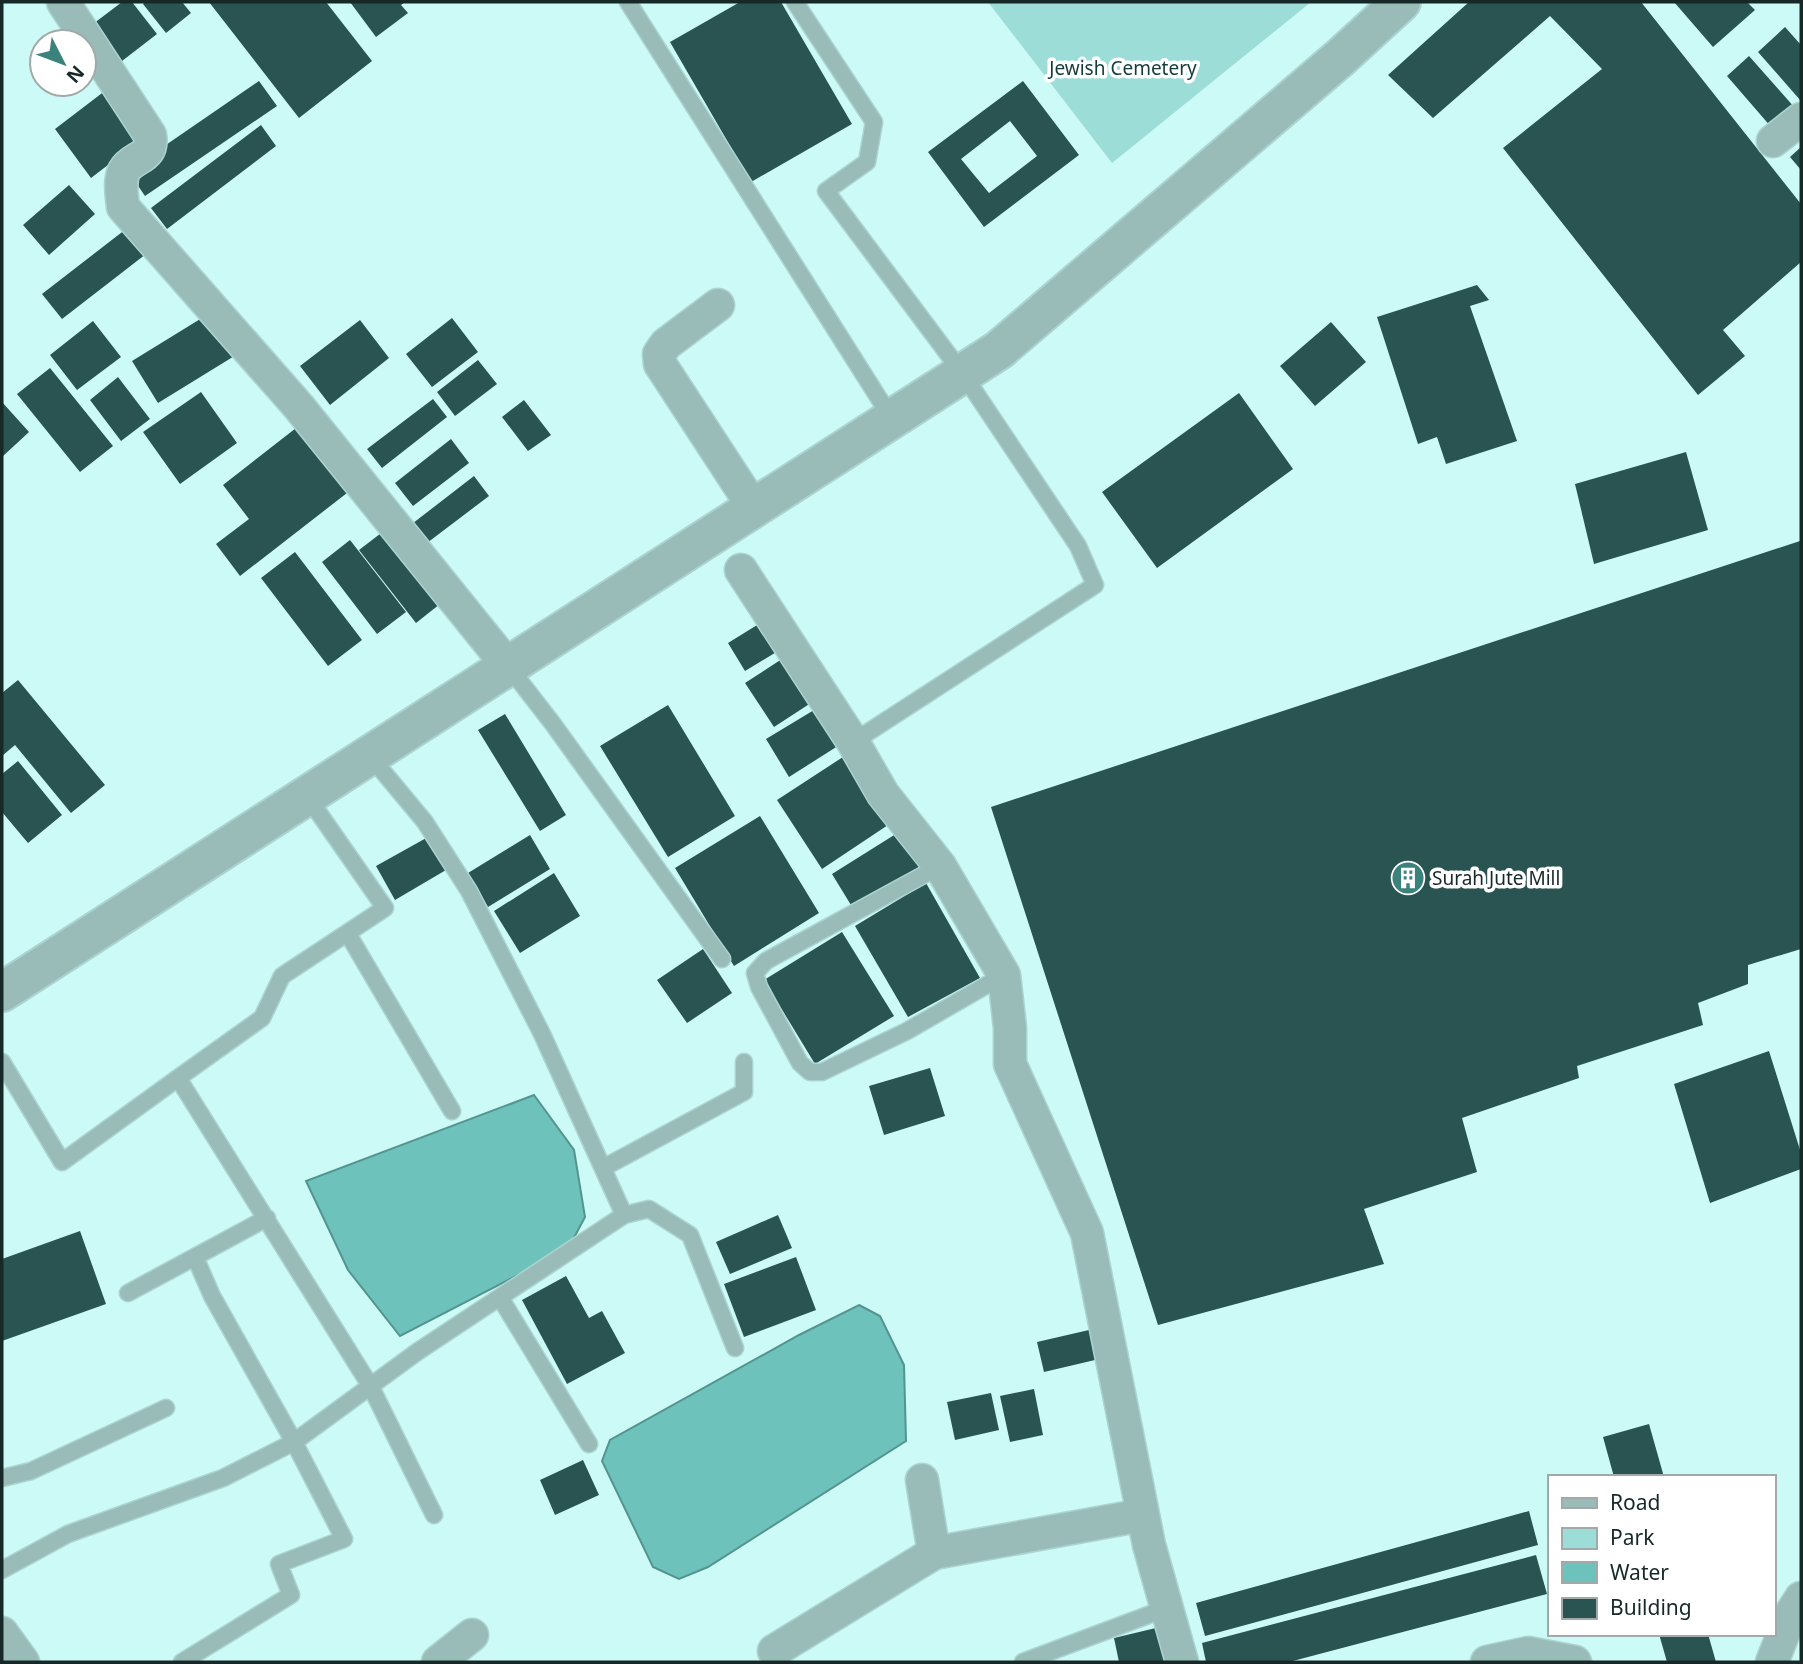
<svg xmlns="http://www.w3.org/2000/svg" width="1803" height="1664" font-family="'Noto Sans',sans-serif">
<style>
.green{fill:#9cddd8}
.water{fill:#6ec2bc;stroke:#54948f;stroke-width:2}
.building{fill:#295451;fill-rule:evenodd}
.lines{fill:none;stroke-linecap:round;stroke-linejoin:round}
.service-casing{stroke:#abd4d1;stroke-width:19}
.minor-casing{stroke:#abd4d1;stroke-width:35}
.tertiary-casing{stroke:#abd4d1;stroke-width:42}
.service{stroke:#9abcb9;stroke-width:16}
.minor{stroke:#9abcb9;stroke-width:32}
.tertiary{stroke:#9abcb9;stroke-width:38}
.labels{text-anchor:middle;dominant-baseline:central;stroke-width:7;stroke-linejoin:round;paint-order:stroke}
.park-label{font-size:19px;fill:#143c3a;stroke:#fff}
.poi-label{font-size:19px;fill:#162827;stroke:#fff;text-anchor:start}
</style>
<rect width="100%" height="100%" fill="#ccfaf6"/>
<path class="green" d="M988 2H1311L1112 163Z"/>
<path class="water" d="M534 1095 574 1150 585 1217 568 1249 400 1336 348 1270 306 1181Z
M859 1305 880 1316 904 1365 906 1441 708 1567 679 1579 653 1567 602 1461 610 1440 799 1335Z"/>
<path class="building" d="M122 2H132L157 34 122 61 93 24Z
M145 2H182L191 13 166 33 143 4Z
M209 2H326L372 61 299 118Z
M350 2H405L401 5 408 13 376 37Z
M740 2H781L852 124 751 182 670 42Z
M1469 2H1641L1801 204V262L1723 330 1745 356 1698 395 1503 148 1602 69 1550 16 1433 118 1388 75Z
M1674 2H1747L1755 10 1713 47Z
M1785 27 1801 45V101L1758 52Z
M1749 56 1795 108 1772 128 1727 76Z
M259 81 277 106 145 196 128 171Z
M1023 81 1079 155 984 227 928 152ZM1010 121 1037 156 989 193 961 159Z
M110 87 147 135 91 178 55 129Z
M261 125 276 146 167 229 151 208Z
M1801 147V170L1790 157Z
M69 185 95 214 49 255 23 225Z
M126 229 146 254 62 319 42 294Z
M1477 285 1489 300 1470 306 1517 441 1446 464 1437 437 1418 444 1377 317Z
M210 313 236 355 158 403 132 361Z
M452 318 478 352 432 387 406 354Z
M360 320 389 358 330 405 300 366Z
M93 321 121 357 77 390 50 355Z
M1331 322 1366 362 1315 406 1280 366Z
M478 360 497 384 455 416 437 392Z
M50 368 113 446 80 472 17 394Z
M118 377 150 419 121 441 90 400Z
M201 392 237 443 180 484 143 432Z
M1239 393 1293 469 1157 568 1102 492Z
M433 399 447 417 382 468 367 449Z
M524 400 551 435 528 451 502 417Z
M2 402 29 432 2 457Z
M305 421 356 486 240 576 216 544 249 519 223 485Z
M451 439 469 463 413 506 395 483Z
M1686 452 1708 530 1594 564 1575 484Z
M474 476 489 496 423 546 408 527Z
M389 527 445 600 416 623 359 550Z
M350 540 406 612 377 634 322 562Z
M1800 541 1801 949 1748 965V984L1698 1003 1703 1025 1577 1066 1579 1078 1462 1118 1477 1172 1364 1209 1384 1264 1158 1325 991 807Z
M295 552 362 640 328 666 261 578Z
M770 617 788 645 745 671 728 643Z
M788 655 817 699 774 727 745 683Z
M18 680 105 785 71 813 15 745 2 756V693Z
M668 705 735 816 668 857 600 746Z
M819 707 841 744 789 777 766 739Z
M505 714 566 815 540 831 478 730Z
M846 755 891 823 822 869 777 800Z
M18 761 62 815 28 843 2 812V774Z
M760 816 819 913 734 966 675 868Z
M899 832 922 868 854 910 832 874Z
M530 835 550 869 488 907 468 873Z
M428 837 446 870 395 900 376 866Z
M554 873 580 916 520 953 494 911Z
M926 883 980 978 908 1017 855 926Z
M842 932 894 1016 815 1064 764 980Z
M703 949 732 993 687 1023 657 980Z
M1769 1051 1801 1153V1169L1710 1203 1674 1084Z
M930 1068 945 1116 884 1135 869 1086Z
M778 1215 792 1248 730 1274 716 1242Z
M80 1231 106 1304 2 1341V1259Z
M796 1257 816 1310 744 1337 724 1284Z
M566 1276 589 1318 602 1311 625 1353 567 1384 522 1300Z
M1089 1330 1095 1360 1044 1372 1037 1342Z
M1034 1389 1043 1435 1010 1442 1000 1396Z
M991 1393 999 1430 955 1440 947 1402Z
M1649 1424 1664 1477H1614L1603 1437Z
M583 1460 599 1495 555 1515 540 1480Z
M1529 1511 1538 1545 1205 1636 1196 1603Z
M1536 1555 1547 1594 1289 1662H1206L1202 1643Z
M1160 1627 1168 1662H1119L1114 1638Z
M1659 1634H1708L1716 1662H1667Z"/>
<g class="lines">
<defs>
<path id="service" d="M628 2 892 419
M795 2 874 122 867 162 826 191 963 374 1078 546 1095 585 853 742
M508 666 553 724 722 959
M370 756 425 822 469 891 542 1034 624 1215
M940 866 766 961 755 973 759 987 800 1063 810 1072H822L907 1031 1004 975
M348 934 452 1111
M2 1062 62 1162 178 1078 371 1387 434 1515
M178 1078 262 1018 282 976 385 908 307 796
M603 1168 744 1092V1062
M128 1293 267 1218
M501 1299 589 1444
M2 1478 31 1471 166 1408
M2 1570 68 1534 223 1478 294 1442 417 1352 624 1215 649 1209 690 1235 735 1348
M182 1662 291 1595 279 1564 344 1539 294 1442 212 1296 195 1257
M1023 1662 1167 1608"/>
<path id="minor" d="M63 2 150 135C154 160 133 155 124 171 119 182 122 196 123 207L299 407 508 666
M1773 141 1801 119
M718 305 666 344 659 354 660 364 754 508
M741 570 853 742 883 794 940 866 1004 975 1010 1028V1064L1087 1233 1149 1545 1182 1662
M922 1480 934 1553
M2 1633 23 1662
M774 1651 934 1553 1143 1515
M438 1662 472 1635
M1487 1662 1528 1653 1575 1662
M1772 1662 1792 1612 1801 1598"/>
<path id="tertiary" d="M2 992 999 350 1341 57 1401 2"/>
</defs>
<use href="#service" class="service-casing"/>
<use href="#minor" class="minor-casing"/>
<use href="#tertiary" class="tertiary-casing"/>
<use href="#service" class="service"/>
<use href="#minor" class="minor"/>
<use href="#tertiary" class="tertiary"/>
</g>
<defs>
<symbol id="building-disc" viewBox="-11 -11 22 22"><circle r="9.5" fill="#3b827d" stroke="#fff"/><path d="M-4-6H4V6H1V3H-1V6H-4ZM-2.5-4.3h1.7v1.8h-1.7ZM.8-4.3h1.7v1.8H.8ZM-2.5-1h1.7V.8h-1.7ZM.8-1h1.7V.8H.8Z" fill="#fff"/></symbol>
</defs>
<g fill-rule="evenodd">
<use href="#building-disc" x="1389" y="859" width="38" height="38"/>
</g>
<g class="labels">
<g class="park-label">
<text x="1123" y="68">Jewish Cemetery</text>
</g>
<g class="poi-label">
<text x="1432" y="878">Surah Jute Mill</text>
</g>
</g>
<rect width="1803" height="1664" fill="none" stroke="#162827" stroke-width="7"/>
<rect x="1548" y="1475" width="228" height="161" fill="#ffffff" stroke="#a2a9a9" stroke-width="2"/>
<rect x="1562" y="1498" width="35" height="10" fill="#9abcb9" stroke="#a2a9a9" stroke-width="2"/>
<text x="1610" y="1510" font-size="21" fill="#162827">Road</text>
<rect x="1562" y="1528" width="35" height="21" fill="#9cddd8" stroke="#a2a9a9" stroke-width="2"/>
<text x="1610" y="1545" font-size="21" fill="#162827">Park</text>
<rect x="1562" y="1562" width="35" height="21" fill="#6ec2bc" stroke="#a2a9a9" stroke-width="2"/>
<text x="1610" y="1580" font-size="21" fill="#162827">Water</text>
<rect x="1562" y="1598" width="35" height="21" fill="#295451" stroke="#a2a9a9" stroke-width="2"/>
<text x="1610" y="1615" font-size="21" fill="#162827">Building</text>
<g transform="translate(63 63) rotate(132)"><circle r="33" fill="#ffffff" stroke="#a2a9a9" stroke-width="2"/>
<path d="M0-5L12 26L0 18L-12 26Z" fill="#3b827d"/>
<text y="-10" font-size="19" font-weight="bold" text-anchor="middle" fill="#162827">N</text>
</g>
</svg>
